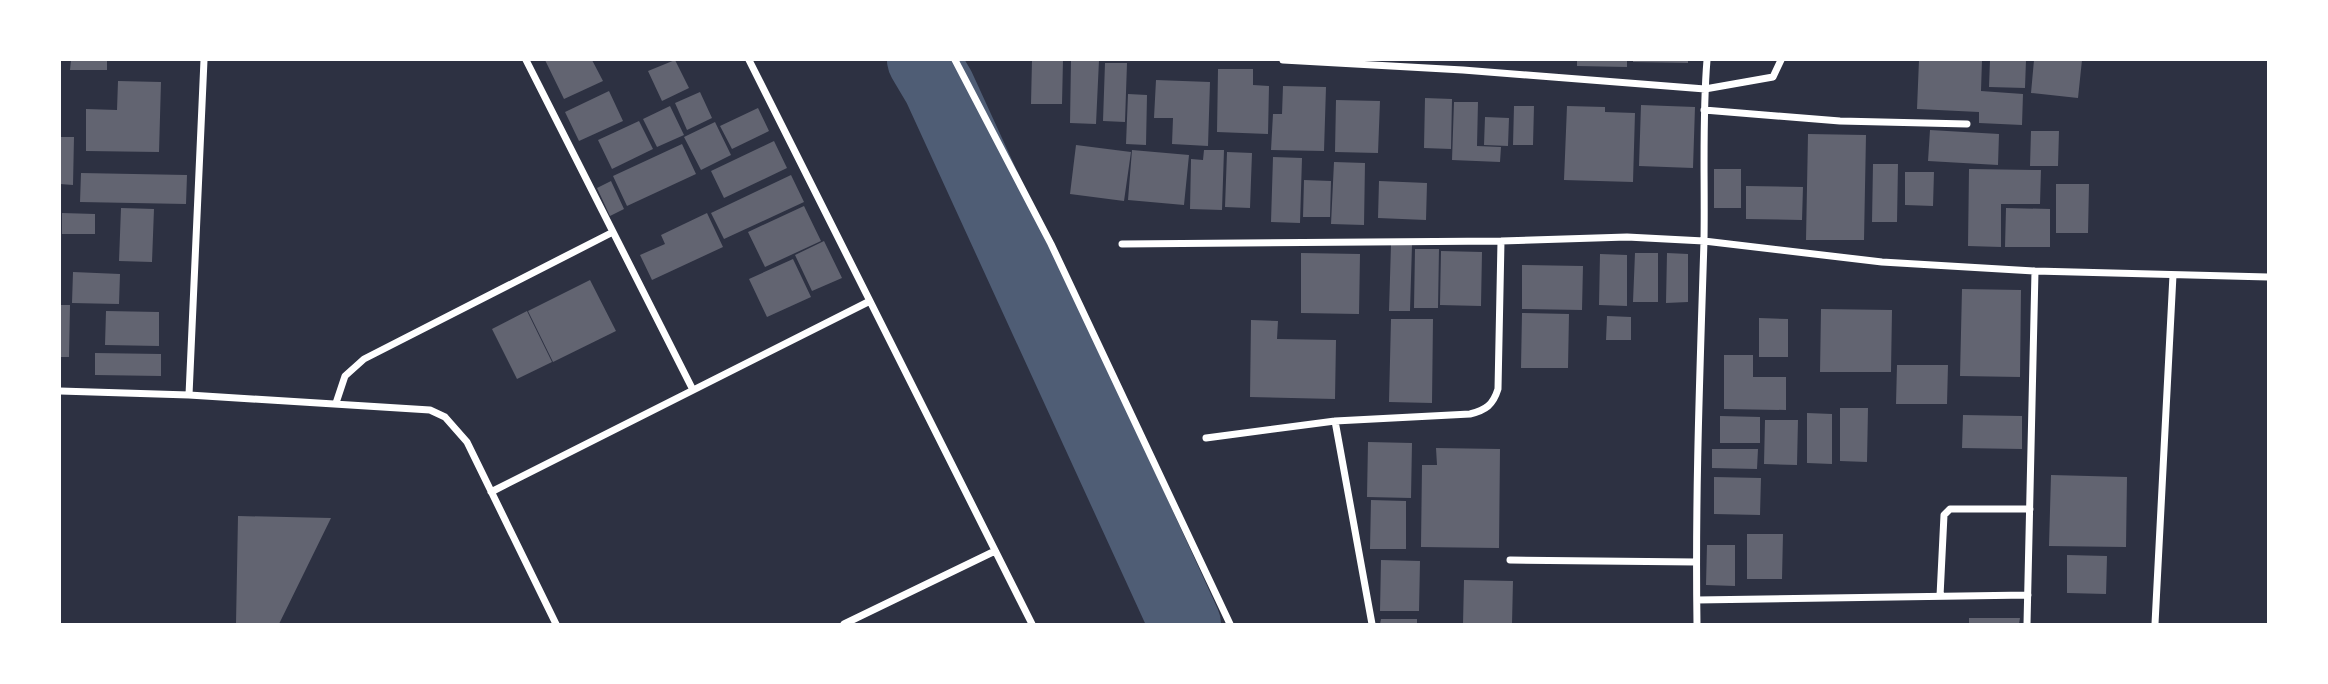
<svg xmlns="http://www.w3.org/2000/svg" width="2328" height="684" font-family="'IBM Plex Sans',sans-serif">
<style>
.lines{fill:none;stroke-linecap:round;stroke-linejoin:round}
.river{stroke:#4f5d75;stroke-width:72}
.building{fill:#626471}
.minor{stroke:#fff;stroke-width:7}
</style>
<rect width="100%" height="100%" fill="#2d3142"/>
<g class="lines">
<path class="river" d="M923 60 939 87 1185 624"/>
</g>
<path class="building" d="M71 60H107V70H70Z
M545 60H592L603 81 564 99Z
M675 60 689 88 662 101 648 71Z
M1032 60H1063L1062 104H1031Z
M1071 60H1099L1096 124 1070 123Z
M1577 60H1627V67L1577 66Z
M1633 60H1688V63L1633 62Z
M1919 60H1982L1981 91 2023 94 2022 125 1979 123V112L1917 109Z
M1990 60H2026L2025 88 1989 87Z
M2034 60H2082L2078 98 2031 93Z
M1105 63H1127L1125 122 1103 121Z
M1218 69H1253V85L1269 86 1268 134 1217 132Z
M1156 80 1210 82 1208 146 1172 144 1173 118H1154Z
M118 81 161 82 159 152 86 151V109L117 110Z
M1283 86 1326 87 1324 151 1271 150 1273 114H1282Z
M609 91 623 121 579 141 565 112Z
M700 92 712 118 687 130 675 103Z
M1128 94 1147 95 1146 145 1126 144Z
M1425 98 1452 99 1451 149 1424 148Z
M1336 100 1380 101 1378 153 1335 152Z
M1454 102H1478L1477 146 1501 147 1500 162 1452 160Z
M1641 105 1695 107 1693 168 1639 166Z
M670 106 684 135 657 147 643 119Z
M1514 106H1534L1533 145H1513Z
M1567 106 1605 107V112L1635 113 1633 182 1564 180Z
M758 108 769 131 732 149 720 126Z
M1485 117 1509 118 1508 146 1484 145Z
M639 121 653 149 612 169 598 140Z
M715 122 731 155 701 170 684 137Z
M1930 130 1999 134 1998 165 1928 161Z
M2031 131H2059L2058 166H2030Z
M1808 134 1866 135 1864 240H1806Z
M60 137H74L73 185 60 184Z
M774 141 787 168 724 198 711 171Z
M682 144 696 174 627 206 613 176Z
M1076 145 1131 152 1124 201 1070 194Z
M1132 150 1189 155 1184 205 1128 200Z
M1204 150H1224L1222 210 1190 209 1191 159 1203 160Z
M1227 152 1252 153 1250 208 1225 207Z
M1273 157 1302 158 1300 223 1271 222Z
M1334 162 1365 163 1364 225 1331 224Z
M1873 164H1898L1897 222H1872Z
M1714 169H1741V208H1714Z
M1969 169 2041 170 2040 204H2001V247L1968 246Z
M1905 172H1934L1933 206 1905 205Z
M81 173 187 175 186 204 80 202Z
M791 175 804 202 724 239 711 213Z
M1304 180 1331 181 1330 217H1303Z
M611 181 624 209 610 216 597 188Z
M1379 181 1427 183 1426 220 1378 218Z
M2056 184H2089L2088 233H2056Z
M1746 186 1803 187 1802 220 1746 219Z
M804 206 821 241 765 267 748 232Z
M121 208 154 209 152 262 119 261Z
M2006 208 2050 209V247H2005Z
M62 213 95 214V234H62Z
M707 213 723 247 652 280 640 255 665 244 661 235Z
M824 241 842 278 812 291 795 255Z
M1391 245H1412L1410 311H1389Z
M1415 249H1439L1438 308H1414Z
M1441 251 1482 252 1481 306 1440 305Z
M1301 253 1360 254 1359 314 1301 313Z
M1635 253H1658V302H1633Z
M1667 253 1688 254V302L1666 303Z
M1600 254 1627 255V306L1599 305Z
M793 259 811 297 767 317 749 279Z
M1522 265 1583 266 1582 310 1522 309Z
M73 272 120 274 119 304 72 303Z
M590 280 616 331 553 362 528 311Z
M1962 289 2021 290 2020 377 1960 376Z
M60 305H70L69 357H60Z
M1821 309 1892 310 1891 372H1820Z
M106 311 159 312V346L105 345Z
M527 311 552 362 517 379 492 329Z
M1522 313 1569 314 1568 368H1521Z
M1607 316 1631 317V340H1606Z
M1759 318 1788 319V357H1759Z
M1391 319H1433L1432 403 1389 402Z
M1251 320 1278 321 1277 339 1336 340 1335 399 1250 397Z
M95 353 161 354V376L95 375Z
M1724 355H1753V377H1786V410L1724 409Z
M1897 365H1948L1947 404H1896Z
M1840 408H1868L1867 462 1840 461Z
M1807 413 1832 414V464L1807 463Z
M1963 415 2022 416V449L1962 448Z
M1720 416 1760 417V443H1720Z
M1765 420H1798L1797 465 1764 464Z
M1368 442 1412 443 1411 498 1367 497Z
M1436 448 1500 449 1499 548 1421 547 1422 465H1437Z
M1712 449H1758L1757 469 1712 468Z
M2051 475 2127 477 2126 547 2049 546Z
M1714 477 1761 478 1760 515 1714 514Z
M1371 500 1406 501V549H1370Z
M238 516 331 518 279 624H236Z
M1747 534H1783L1782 579H1747Z
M1707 545H1735V586L1706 585Z
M2067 555 2107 556 2106 594 2067 593Z
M1381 560 1420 561 1419 611H1380Z
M1464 580 1513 581 1512 624H1463Z
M1969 618H2020L2019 624H1969Z
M1381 619H1417V624H1380Z"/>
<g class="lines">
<path class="minor" d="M526 60 693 390
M749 60 1032 624
M955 60 1051 244 1230 624
M1283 60 1463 70 1705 89 1773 77 1781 60
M1704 110 1840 121 1967 124
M1122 244 1501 241 1627 237 1704 241 1882 262 2035 271 2268 277
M60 391 189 395 430 410 445 417 467 442 556 624
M189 395 204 60
M336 403 345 376 364 359 613 232
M1335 421 1372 624
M1206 438 1335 421 1470 414C1486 410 1493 405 1498 389L1501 241
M491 492 870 301
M1510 560 1696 562
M1940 596 1944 515 1950 509H2030
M1697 600 2028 595
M844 624 995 551
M1697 624C1695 497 1700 369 1704 241 1705 180 1702 120 1707 60
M2027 624 2035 271
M2155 624 2173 275"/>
</g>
<rect width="2328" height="684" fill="none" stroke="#ffffff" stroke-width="122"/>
</svg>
